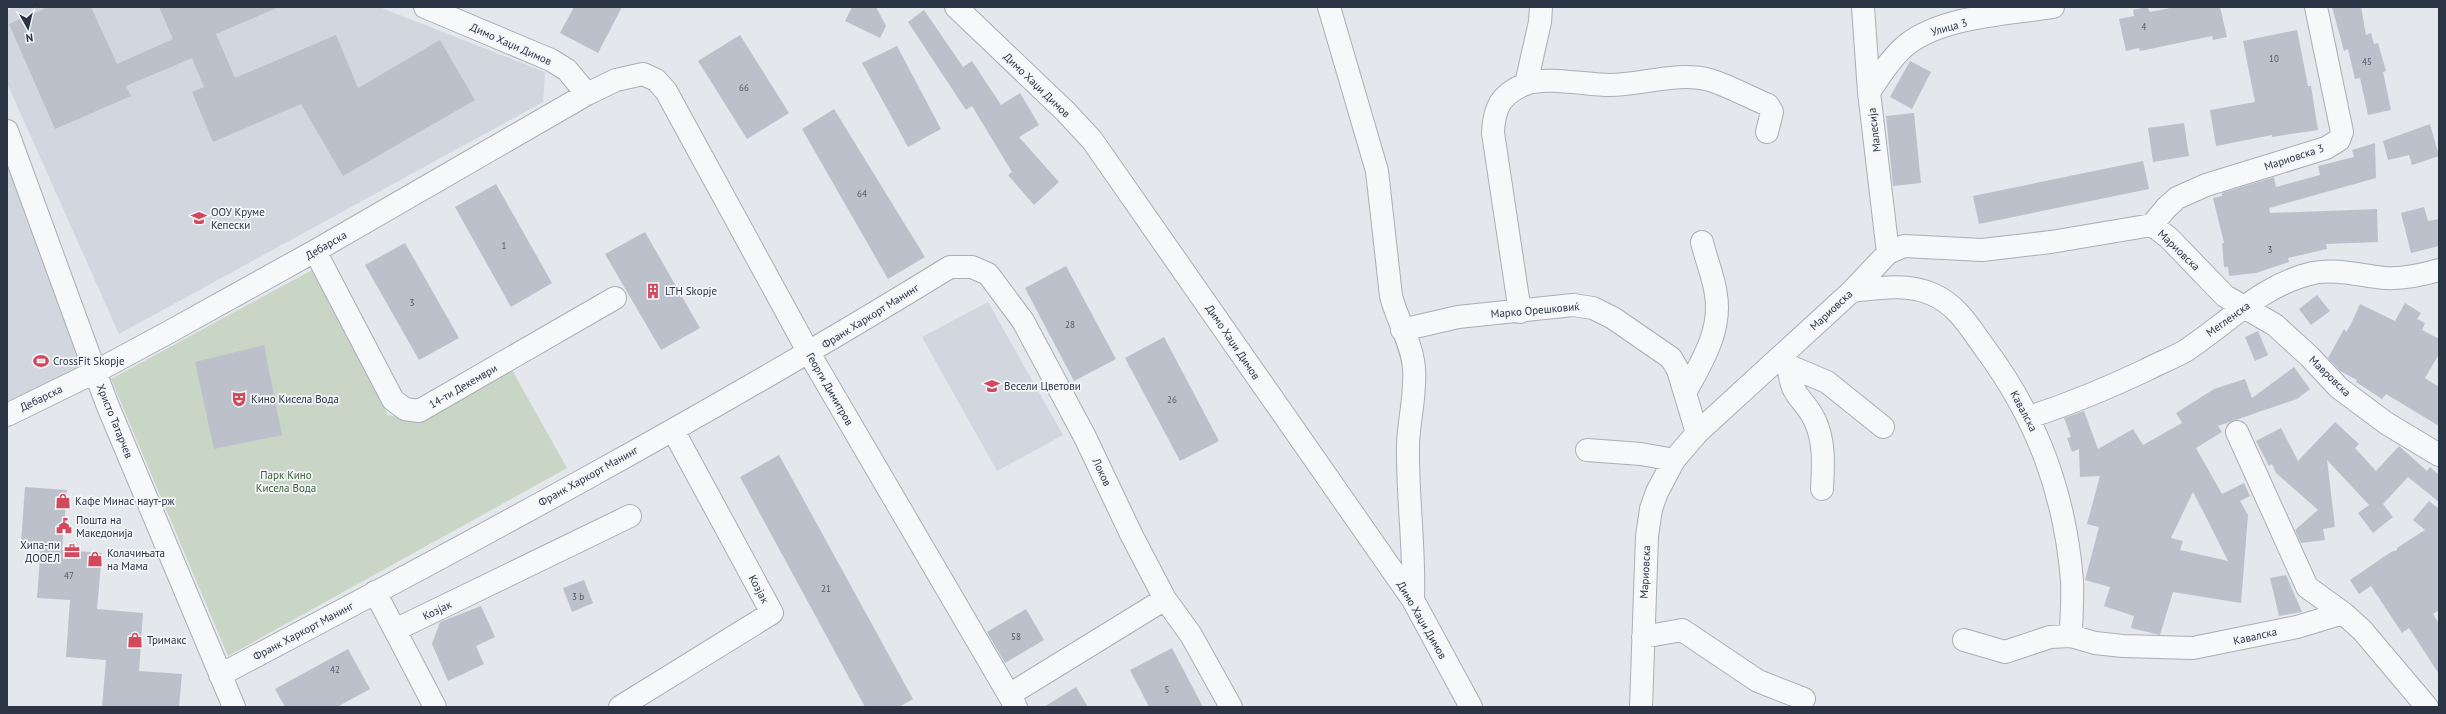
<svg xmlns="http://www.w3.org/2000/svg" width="2446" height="714" font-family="'PT Sans',sans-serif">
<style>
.built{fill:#d2d6de}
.green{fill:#c9d6c5}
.building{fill:#bbc0ca;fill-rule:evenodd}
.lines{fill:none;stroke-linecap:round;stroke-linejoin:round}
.minor-casing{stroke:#a9aeb7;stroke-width:24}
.minor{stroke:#f7f8fa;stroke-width:22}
.labels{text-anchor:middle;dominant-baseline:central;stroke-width:3.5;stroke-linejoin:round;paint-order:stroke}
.number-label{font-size:9px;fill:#4f5766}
.street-label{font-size:11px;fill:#2b3445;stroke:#f4f6f9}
.poi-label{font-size:11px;fill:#2b3445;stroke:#f4f6f9;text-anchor:start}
.park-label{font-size:11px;fill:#3f6138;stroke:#f4f6f9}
</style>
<rect width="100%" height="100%" fill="#e4e7ec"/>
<path class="built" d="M15 7H379L545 72 543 102 119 334 7 83V11Z
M7 131 95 372 7 415Z
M988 302 1063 435 997 471 922 337Z"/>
<path class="green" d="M312 270 388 415 421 421 512 370 567 468 228 656 111 379Z"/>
<path class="building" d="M48 7H91L117 64 173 39 159 7H279L216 34 235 78 336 35 358 88 440 40 475 100 343 176 301 104 213 142 192 92 204 87 192 58 126 86 131 96 55 129 9 24Z
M574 7H622L598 53 560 33Z
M852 7H876L886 26 880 38 845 21Z
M2147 7 2150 12 2175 7H2220L2227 37 2213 40 2212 36 2140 51 2139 48 2126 51 2119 19 2134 16 2133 10Z
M2332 7H2361L2366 35 2371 33 2374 44 2378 43 2386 71 2383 72 2391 110 2368 115 2360 78 2355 79 2348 49 2344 51Z
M924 10 963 67 972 61 1001 105 1020 93 1039 125 1019 137 1059 182 1034 205 1008 175 1012 172 972 106 966 110 908 22Z
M2297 30 2308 86H2311L2318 130 2272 137V135L2216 146 2210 110 2255 102 2243 41Z
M740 35 789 113 747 139 698 61Z
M897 46 941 129 908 147 862 63Z
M1910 61 1931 72 1912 109 1890 97Z
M834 109 925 257 888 279 802 129Z
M1914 113 1921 183 1893 186 1886 116Z
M2184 123 2189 156 2153 162 2148 128Z
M2430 124 2439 156 2412 165 2409 155 2388 160 2383 141Z
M2375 143 2376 178 2269 208 2270 213 2377 209 2378 242 2326 244 2327 249 2288 258 2289 262 2256 273 2229 276 2228 267H2224L2222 243H2224L2213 198 2222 196V193L2274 177 2276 187 2320 175 2318 166 2354 157 2352 150Z
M2143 161 2149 189 1979 224 1973 196Z
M496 184 552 283 511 307 455 207Z
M2424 207 2428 221 2439 219V246L2411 253 2401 213Z
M645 232 700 328 661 350 605 254Z
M405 243 459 338 419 360 365 265Z
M1066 266 1116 359 1074 381 1025 288Z
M2317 295 2330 311 2311 325 2299 309Z
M2405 303 2421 313 2417 319 2425 323 2422 330 2439 339V354L2425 378 2439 387V426L2386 394 2382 399 2356 382 2357 380 2340 371 2328 358 2344 329 2346 332 2350 326 2360 304 2395 321Z
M2258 331 2268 355 2255 361 2245 337Z
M1164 337 1219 441 1180 461 1125 358Z
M264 345 282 435 214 449 195 362Z
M2294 367 2310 389 2297 399 2218 426 2222 432 2196 448 2222 494 2244 483 2250 496 2240 501 2248 515 2241 603 2173 592 2160 635 2131 628 2134 616 2104 606 2110 587 2085 580 2099 527 2087 524 2100 476 2080 477 2079 449 2072 452 2067 438 2071 437 2064 418 2084 411 2098 449 2133 429 2143 445 2182 423 2176 413 2214 389 2245 379 2252 398ZM2193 492 2205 515 2228 561 2180 550 2183 541 2171 538Z
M2335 422 2359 444 2355 448 2376 471 2399 446 2427 471 2430 467 2439 475V502L2408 477 2383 504 2393 517 2373 533 2358 513 2369 505 2327 460 2335 527 2323 529 2325 540 2301 543 2295 530 2318 510 2276 473 2272 464 2269 466 2256 441 2281 428 2298 461Z
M779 455 913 699 899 707H865L740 477Z
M25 487 67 490 62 550 102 553 97 609 143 613 139 671 182 674 179 707H102L106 660 66 657 70 600 37 598 41 543 21 542Z
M2429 501 2439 509V610L2433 614 2439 624V674L2409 628 2402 633 2371 586 2359 594 2350 580 2391 552 2397 550V548L2425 530 2413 520Z
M2286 575 2302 612 2279 616 2270 578Z
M584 580 593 603 572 612 563 588Z
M481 606 495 637 476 646 484 664 448 681 432 644 440 622Z
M1026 609 1044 640 1005 663 987 632Z
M1172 648 1203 707H1149L1130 670Z
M348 649 370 689 337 707H285L275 689Z
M1076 687 1088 707H1044Z"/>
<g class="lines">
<defs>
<path id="minor" d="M425 7 551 60 567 70 587 94
M956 7 1065 111 1092 140 1413 600 1471 707
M1329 7 1377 171 1391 296C1397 320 1412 343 1414 368 1416 394 1409 419 1408 444 1407 496 1415 548 1413 600
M1863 7 1869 92 1888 253
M1526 84 1540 22 1541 7
M1869 92C1880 76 1890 59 1905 46 1941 16 2008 14 2053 7
M7 131 107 404 234 707
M2152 225 2166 208 2177 198 2206 185 2326 148 2339 140 2342 132 2316 7
M315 251 393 400 405 409 419 411 615 298
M1852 291C1879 288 1906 283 1932 294 1957 305 1969 326 1984 347 2037 418 2065 493 2072 581 2073 599 2071 618 2071 636
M1520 312 1493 133C1494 108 1500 95 1525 84 1547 76 1586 85 1610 85 1641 85 1679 71 1710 80 1729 86 1749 97 1768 105L1772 112 1767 132
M1402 330 1458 317 1573 305 1593 308 1613 318 1671 358 1678 370 1697 433
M1779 359 1789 366 1827 382 1883 427
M1789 366C1790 399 1806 398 1816 423 1825 444 1823 467 1822 489
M1685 393C1701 363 1722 331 1716 295 1714 277 1706 260 1702 242
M7 415 95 372 169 332 315 251 587 94 616 80 643 74 656 80 666 91 809 353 1016 707
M2029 417C2070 404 2108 388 2146 370 2159 363 2173 358 2185 351 2227 324 2261 285 2313 273 2338 268 2361 276 2385 278 2404 279 2422 275 2439 270
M2237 432 2307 587 2343 613 2362 630 2427 707
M1587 450 1641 454 1674 460
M375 592 435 707
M395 630 630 516
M1643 637 1682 630 1758 681 1804 699
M1964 640 2005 652 2050 637 2071 636 2095 643 2123 646 2193 648 2297 627 2343 613
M220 675C467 545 713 413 950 267H972L988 274 1023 321 1085 437 1132 536 1165 599 1191 635 1231 707
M1009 695 1165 599
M620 707 772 613 673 430
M1641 707 1647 536 1651 509 1657 492 1674 460 1697 433 1852 291 1888 253 1904 246 1982 250 2051 242 2152 225 2169 238 2225 296 2275 325 2309 356 2339 388 2386 423 2439 455"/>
</defs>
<use href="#minor" class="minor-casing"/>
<use href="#minor" class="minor"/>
</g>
<defs>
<symbol id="school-bare" viewBox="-9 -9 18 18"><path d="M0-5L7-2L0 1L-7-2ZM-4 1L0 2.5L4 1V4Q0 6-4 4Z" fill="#d1495b" stroke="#f4f6f9" stroke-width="2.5" paint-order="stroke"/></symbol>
<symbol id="building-bare" viewBox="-9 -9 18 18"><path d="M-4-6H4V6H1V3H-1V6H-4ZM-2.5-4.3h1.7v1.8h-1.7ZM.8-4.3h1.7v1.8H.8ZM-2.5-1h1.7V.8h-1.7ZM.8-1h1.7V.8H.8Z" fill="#d1495b" stroke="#f4f6f9" stroke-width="2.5" paint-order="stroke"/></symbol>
<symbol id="stadium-bare" viewBox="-9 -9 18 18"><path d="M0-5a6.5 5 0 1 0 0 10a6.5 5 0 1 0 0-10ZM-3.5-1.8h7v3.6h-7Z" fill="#d1495b" stroke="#f4f6f9" stroke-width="2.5" paint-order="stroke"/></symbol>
<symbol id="theatre-bare" viewBox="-9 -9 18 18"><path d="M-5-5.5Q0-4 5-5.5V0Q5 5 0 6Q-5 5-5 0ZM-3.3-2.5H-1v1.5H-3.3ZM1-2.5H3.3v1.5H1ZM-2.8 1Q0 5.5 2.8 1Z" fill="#d1495b" stroke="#f4f6f9" stroke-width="2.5" paint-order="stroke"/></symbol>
<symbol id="shop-bare" viewBox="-9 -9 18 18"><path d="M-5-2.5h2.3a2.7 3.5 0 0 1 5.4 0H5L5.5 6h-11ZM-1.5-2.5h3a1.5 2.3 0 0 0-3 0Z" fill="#d1495b" stroke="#f4f6f9" stroke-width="2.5" paint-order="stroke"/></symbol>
<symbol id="civic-bare" viewBox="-9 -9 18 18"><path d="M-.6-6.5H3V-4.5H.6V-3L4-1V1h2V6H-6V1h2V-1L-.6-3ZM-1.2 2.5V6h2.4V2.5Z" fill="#d1495b" stroke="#f4f6f9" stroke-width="2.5" paint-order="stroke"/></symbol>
<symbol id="office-bare" viewBox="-9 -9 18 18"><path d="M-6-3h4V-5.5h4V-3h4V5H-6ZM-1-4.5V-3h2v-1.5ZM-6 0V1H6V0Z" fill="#d1495b" stroke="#f4f6f9" stroke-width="2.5" paint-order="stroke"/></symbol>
</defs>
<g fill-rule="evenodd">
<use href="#school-bare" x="188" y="207" width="22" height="22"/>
<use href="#building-bare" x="642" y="280" width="22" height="22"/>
<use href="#stadium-bare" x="30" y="350" width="22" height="22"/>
<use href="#school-bare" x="981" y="375" width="22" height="22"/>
<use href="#theatre-bare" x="228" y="388" width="22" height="22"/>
<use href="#shop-bare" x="52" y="490" width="22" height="22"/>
<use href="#civic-bare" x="53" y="515" width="22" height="22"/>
<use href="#office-bare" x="61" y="540" width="22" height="22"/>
<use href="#shop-bare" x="84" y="548" width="22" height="22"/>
<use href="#shop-bare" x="124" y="629" width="22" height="22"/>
</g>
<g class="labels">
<g class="number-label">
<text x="2144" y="26">4</text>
<text x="2274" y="58">10</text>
<text x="2367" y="61">45</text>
<text x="744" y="87">66</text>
<text x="862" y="193">64</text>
<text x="504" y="245">1</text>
<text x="2270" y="249">3</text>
<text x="412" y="302">3</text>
<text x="1070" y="324">28</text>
<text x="1172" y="399">26</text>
<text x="69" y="575">47</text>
<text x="826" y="588">21</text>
<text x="578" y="596">3 b</text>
<text x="1016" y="636">58</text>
<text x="335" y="669">42</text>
<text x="1167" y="689">5</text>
</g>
<g class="street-label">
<text transform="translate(1949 27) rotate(-16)">Улица 3</text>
<text transform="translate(511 44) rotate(24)">Димо Хаџи Димов</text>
<text transform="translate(1037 85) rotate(44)">Димо Хаџи Димов</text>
<text transform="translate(1874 130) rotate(-97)">Малесија</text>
<text transform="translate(2294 157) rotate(-18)">Мариовска 3</text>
<text transform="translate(326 245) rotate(-30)">Дебарска</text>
<text transform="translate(2179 250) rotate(44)">Мариовска</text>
<text transform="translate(1535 310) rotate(-5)">Марко Орешковиќ</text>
<text transform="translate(1831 310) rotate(-43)">Мариовска</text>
<text transform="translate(870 316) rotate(-32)">Франк Харкорт Манинг</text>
<text transform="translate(2228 319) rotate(-36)">Мегленска</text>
<text transform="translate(1233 342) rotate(56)">Димо Хаџи Димов</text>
<text transform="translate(2330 376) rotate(44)">Мавровска</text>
<text transform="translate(463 386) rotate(-30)">14-ти Декември</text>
<text transform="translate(830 389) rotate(60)">Георги Димитров</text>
<text transform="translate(41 398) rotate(-26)">Дебарска</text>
<text transform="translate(2024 411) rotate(62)">Кавалска</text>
<text transform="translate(115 421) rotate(68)">Христо Татарчев</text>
<text transform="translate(1102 472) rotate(65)">Локов</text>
<text transform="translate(588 476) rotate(-29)">Франк Харкорт Манинг</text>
<text transform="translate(1645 572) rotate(-87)">Мариовска</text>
<text transform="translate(759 589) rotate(62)">Козјак</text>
<text transform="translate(437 610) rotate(-26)">Козјак</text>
<text transform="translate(1422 620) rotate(60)">Димо Хаџи Димов</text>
<text transform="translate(303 631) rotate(-28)">Франк Харкорт Манинг</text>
<text transform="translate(2255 636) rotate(-13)">Кавалска</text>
</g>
<g class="poi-label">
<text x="211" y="212">ООУ Круме<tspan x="211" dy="13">Кепески</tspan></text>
<text x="665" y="291">LTH Skopje</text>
<text x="53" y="361">CrossFit Skopje</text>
<text x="1004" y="386">Весели Цветови</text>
<text x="251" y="399">Кино Кисела Вода</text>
<text x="75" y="501">Кафе Минас наут-рж</text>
<text x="76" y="520">Пошта на<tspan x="76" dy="13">Македонија</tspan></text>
<text x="60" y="545" text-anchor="end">Хипа-пи<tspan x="60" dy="13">ДООЕЛ</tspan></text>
<text x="107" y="553">Колачињата<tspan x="107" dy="13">на Мама</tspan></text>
<text x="147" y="640">Тримакс</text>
</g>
<g class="park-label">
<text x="286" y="475">Парк Кино<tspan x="286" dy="13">Кисела Вода</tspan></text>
</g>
</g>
<rect width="2446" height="714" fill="none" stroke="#2b3445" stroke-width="16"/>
<g transform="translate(28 28) rotate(172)" stroke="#f4f6f9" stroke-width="3" paint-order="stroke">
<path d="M0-3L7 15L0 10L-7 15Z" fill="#2b3445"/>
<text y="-6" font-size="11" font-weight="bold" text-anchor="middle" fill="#2b3445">N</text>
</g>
</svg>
